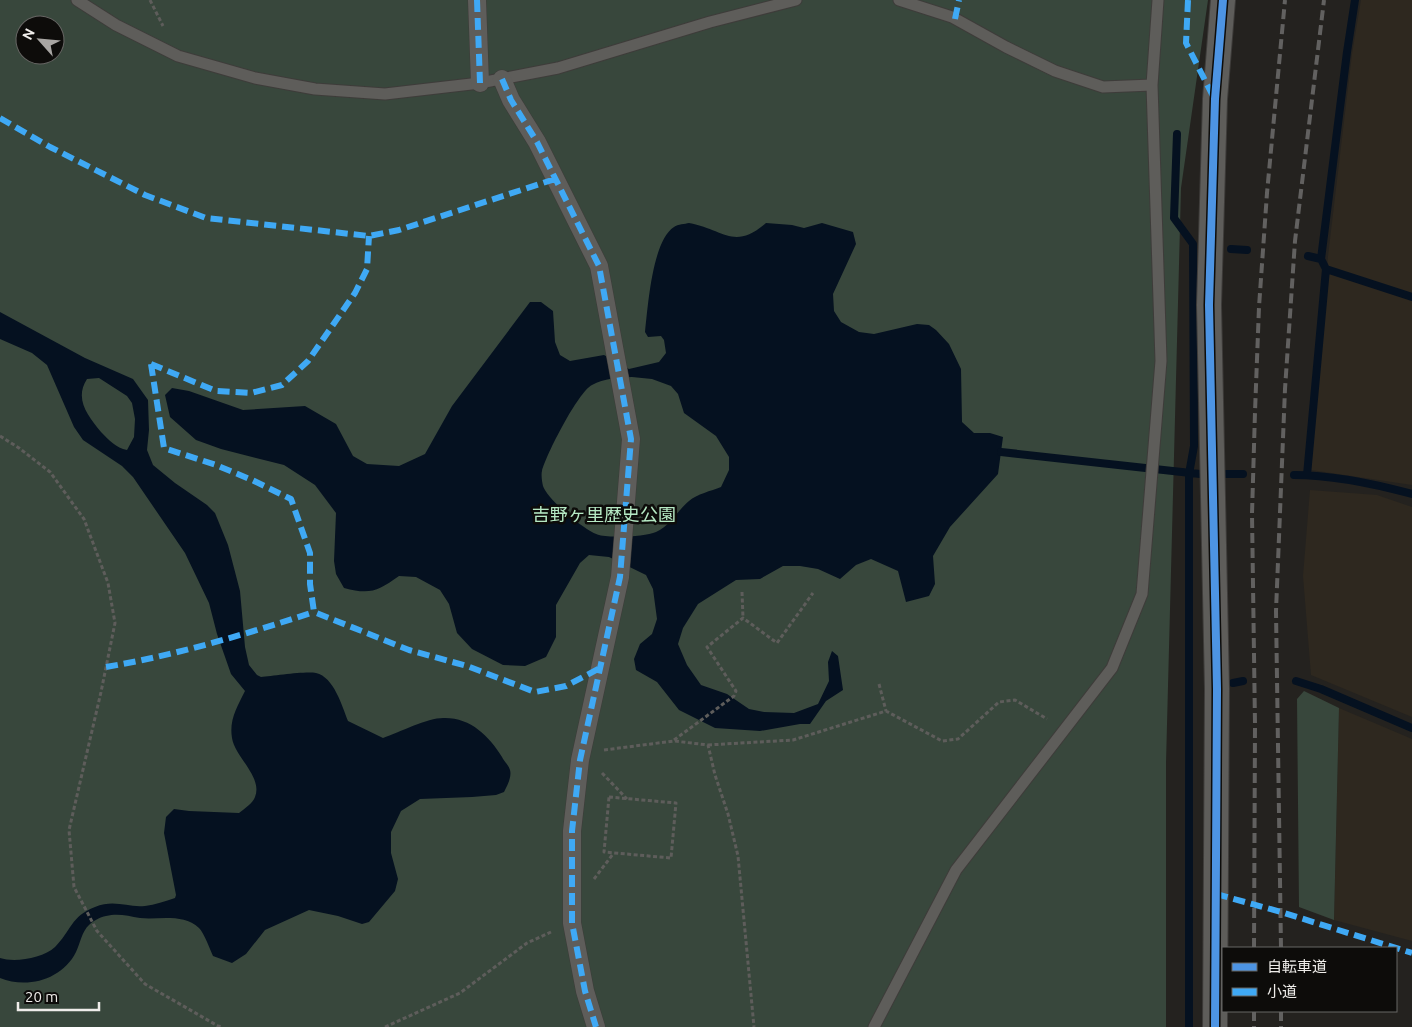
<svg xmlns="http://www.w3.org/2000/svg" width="1412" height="1027" font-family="Ubuntu,'Noto Sans JP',sans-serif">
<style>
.built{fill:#2e281f}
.green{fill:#38473c;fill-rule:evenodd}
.water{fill:#051120;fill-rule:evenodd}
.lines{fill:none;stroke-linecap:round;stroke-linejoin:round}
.stream{stroke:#051120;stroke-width:8}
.service-casing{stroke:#3e3c3a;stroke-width:13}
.pedestrian-casing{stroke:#3e3c3a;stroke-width:19}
.minor-casing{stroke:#3e3c3a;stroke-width:26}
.path{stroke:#5e5d5b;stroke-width:3;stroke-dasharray:4 2.5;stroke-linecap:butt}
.service{stroke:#5e5d5a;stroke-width:11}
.pedestrian{stroke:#5e5d5a;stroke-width:18}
.minor{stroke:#5e5d5a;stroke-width:24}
.rail{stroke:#626160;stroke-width:4;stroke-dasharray:10 5;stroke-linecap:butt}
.quiet{stroke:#3fa9f5;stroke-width:6;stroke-dasharray:12 6;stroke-linecap:butt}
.cycleway-casing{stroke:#0d0c0a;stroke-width:11}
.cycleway{stroke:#4d94e3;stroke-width:8}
.labels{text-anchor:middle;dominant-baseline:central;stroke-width:5;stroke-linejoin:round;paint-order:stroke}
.park-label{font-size:18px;fill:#b6e9c4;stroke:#0d0c0a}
</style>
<rect width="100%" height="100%" fill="#24221f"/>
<path class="built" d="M1361 0H1412V485L1311 470 1328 256 1352 54Z
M1310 490 1377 495 1412 507V717L1311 675 1303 576Z
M1339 708 1412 739V941L1334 920Z"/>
<path class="green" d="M0 0H1208L1181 188 1166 763V1027H0ZM25 25H55V55H25Z
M1304 691 1339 708 1334 920 1299 907 1297 699Z"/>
<path class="water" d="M689 223C723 229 734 251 766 223L792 225 804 228 822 223 853 232 856 244 833 294 834 311 841 322 859 332 874 334 917 324 929 325 936 330 949 344 961 369 962 422 974 433H990L1003 437 998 474 950 527 933 556 935 584 929 596 906 602 898 571 871 559 856 565 840 579 818 569 800 566H783L760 579 736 580 698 604 683 628 678 644 687 665 701 685 727 694 749 709 764 712 794 713 818 704 829 681 828 662 832 651 838 656 843 690 826 701 810 724H800L760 731 715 728 679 710 657 682 636 670 634 659 640 644 652 634 657 619 653 589 646 575 609 557 589 555 580 563 556 605V637L546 657 525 666 503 665 472 649 457 633 449 604 440 590 416 577 399 576C378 591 370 595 344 588L336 574 334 561 336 513 315 485 284 465 221 449 196 440 170 417 165 395 172 388 189 391 243 410 305 406 336 424 353 456 367 464 399 466 425 454 452 406 530 302H541L553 311 555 342 560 355 570 361 604 355 629 369 659 362 666 353 664 340 661 336 648 337 645 332C648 307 652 241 674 227 678 224 685 224 689 223ZM632 377 652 379 671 386 678 394 684 413 716 436 729 457V470L721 487C711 491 697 494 689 501 678 510 670 526 656 532 645 537 611 538 599 535 586 532 547 499 543 486 542 482 541 474 542 471 546 455 578 392 592 385 604 378 618 378 632 377Z
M0 312 85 358 133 379 148 400 149 430 147 450 153 465 175 483 207 505 215 513 228 545 240 591 245 647 249 665 257 675 261 677C273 676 305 671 316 673 334 677 342 706 348 721L383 738C400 732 429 717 445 718 471 718 489 736 502 757 504 761 509 766 510 770 512 777 507 786 504 792L496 795 472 797 420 799 401 811 391 832V853L398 879 395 891 369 922 362 924 338 916 309 910 265 930 246 954 232 963 213 956C210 949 204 933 199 928 183 913 159 920 140 918 128 916 118 913 106 916 100 917 93 921 89 925 82 931 80 944 76 952 62 980 27 989 0 978V958C15 963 43 958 55 947 71 931 71 916 95 907 115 899 128 908 145 906 155 905 165 901 175 898L176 895 164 833 166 817 174 809 189 811 239 813C244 809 253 803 255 797 263 777 235 757 232 738 229 720 237 707 245 691L231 674 217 634 209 603 185 553 133 477 122 466 83 440 74 427 47 365 32 353 0 339ZM99 378 127 396 132 403 135 419 134 437 127 450C116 448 109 440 101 432 88 416 74 399 87 379Z"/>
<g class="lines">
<path class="stream" d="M1177 134 1174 218 1193 244 1194 446 1189 474V1027
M1231 249 1247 250
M1308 256 1321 259 1326 269 1412 297
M1321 259 1347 52 1355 0
M1001 452 1200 474
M1226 474H1243
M1294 475C1332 475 1375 484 1412 494
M1307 475 1326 269
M1296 681 1321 689 1412 728
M1233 683 1243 681"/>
<defs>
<path id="service" d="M77 0 116 25 178 56 255 78 315 89 385 94 480 83 558 68 710 22 796 0
M899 0 952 17 1006 47 1055 71 1103 87 1152 85
M874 1027 956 870 1112 668 1142 594 1161 361 1152 85 1158 0"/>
<path id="pedestrian" d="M477 0 480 83
M502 79 511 100 537 142 599 266 631 439 620 577 580 760 572 831V923L585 991 596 1027"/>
<path id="minor" d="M1215 1027 1217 689 1209 305 1215 99 1223 0"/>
</defs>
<use href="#service" class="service-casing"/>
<use href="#pedestrian" class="pedestrian-casing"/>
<use href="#minor" class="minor-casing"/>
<path class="path" d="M150 0 163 26
M0 436 19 448 50 472 84 519 108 583 115 623 101 692 69 830 74 887 97 931 145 984 218 1026 223 1027
M742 592 743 618
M879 684 886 711
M674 740 734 696 736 691 707 647 743 618 777 643 813 593
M708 745 793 740 886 711 942 741 958 739 999 702 1015 700 1047 719
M604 750 674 741 708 745 715 775 728 814 738 856 754 1027
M602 773 627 799
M609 797 676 803 671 858 604 852Z
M594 879 613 854
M385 1027 460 993 527 943 551 932"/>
<use href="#service" class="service"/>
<use href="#pedestrian" class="pedestrian"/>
<use href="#minor" class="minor"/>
<path class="rail" d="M1254 948 1255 725 1252 514 1255 412 1259 307 1267 193 1285 0
M1281 948 1276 611 1285 389 1295 241 1324 0
M1254 1011V1027
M1281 1011V1027"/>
<path class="quiet" d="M477 0 480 83
M1188 0 1186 43 1213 96
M955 19 959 0
M502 79 511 100 537 142 599 266 631 439 620 577 580 760 572 831V923L585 991 596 1027
M0 118 50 147 145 195 206 218 369 236 399 230 555 179
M151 364 164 448 216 465 252 480 291 499 310 553V584L314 612 409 650 467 666 535 692 566 686 600 668
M151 364 216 391 251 393 282 385 308 361 355 293 367 269 369 236
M106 667C177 655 246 634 314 612
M1216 894 1281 912 1412 953"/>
<defs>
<path id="cycleway" d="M1215 1027 1217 689 1209 305 1215 99 1223 0"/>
</defs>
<use href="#cycleway" class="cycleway-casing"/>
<use href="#cycleway" class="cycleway"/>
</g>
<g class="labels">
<g class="park-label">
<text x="604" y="514">吉野ヶ里歴史公園</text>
</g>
</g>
<rect x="1222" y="947" width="175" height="65" fill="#0d0c0a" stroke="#676664"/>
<rect x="1232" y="963" width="25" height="8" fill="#4d94e3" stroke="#676664"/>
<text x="1267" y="972" font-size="15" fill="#efedea">自転車道</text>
<rect x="1232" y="988" width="25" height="8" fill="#3fa9f5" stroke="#676664"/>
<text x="1267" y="997" font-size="15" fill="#efedea">小道</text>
<g transform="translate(40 40) rotate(297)"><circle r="24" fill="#0d0c0a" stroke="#676664"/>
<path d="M0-4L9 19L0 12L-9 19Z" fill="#a8a6a3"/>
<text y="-8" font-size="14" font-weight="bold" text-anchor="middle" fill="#efedea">N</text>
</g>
<path d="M18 1002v8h81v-8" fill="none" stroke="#efedea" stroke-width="2.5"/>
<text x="25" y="1002" font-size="15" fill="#efedea" stroke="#0d0c0a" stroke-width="4" paint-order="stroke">20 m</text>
</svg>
